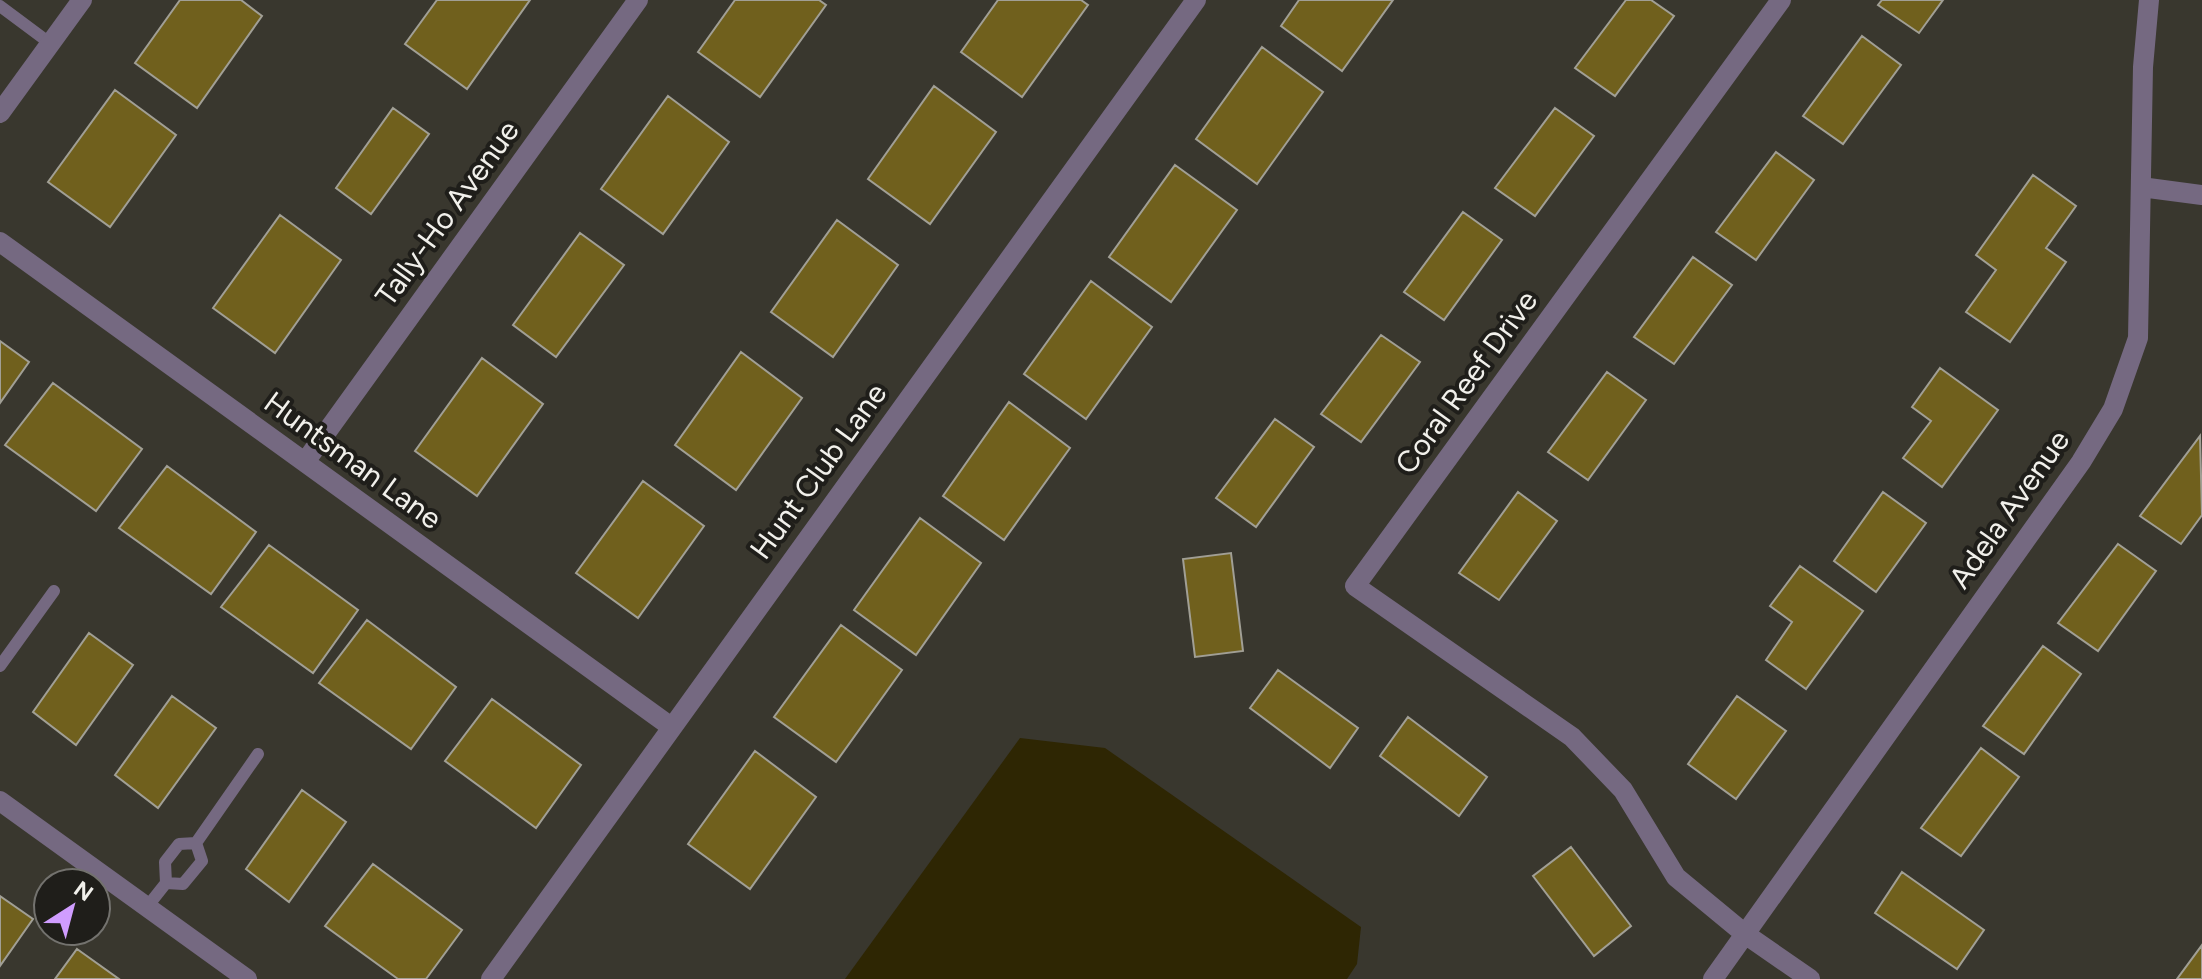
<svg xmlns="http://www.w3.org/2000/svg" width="2202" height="979" font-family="Figtree,sans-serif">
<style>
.water{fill:#2e2603}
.building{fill:#70601d;stroke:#a19f95;stroke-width:2}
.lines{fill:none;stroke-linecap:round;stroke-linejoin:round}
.service{stroke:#756981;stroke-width:12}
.minor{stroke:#756981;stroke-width:20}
.labels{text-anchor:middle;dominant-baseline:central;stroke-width:8;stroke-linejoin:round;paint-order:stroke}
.street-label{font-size:30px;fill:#f1f0eb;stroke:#1f1e1a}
</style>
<rect width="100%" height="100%" fill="#39372e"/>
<path class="water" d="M1020 738 1105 748 1361 927 1357 964 1347 979H845Z"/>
<path class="building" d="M180 0H241L262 16 197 108 135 63Z
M437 0H530L467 89 405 44Z
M735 0H819L826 5 760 97 698 52Z
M998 0H1081L1088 5 1022 97 961 52Z
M1299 0H1393L1342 71 1281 26Z
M1626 0H1651L1674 16 1615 96 1575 68Z
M1882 0H1943L1919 33 1878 5Z
M1862 36 1901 65 1843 144 1803 116Z
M1262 47 1323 92 1257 184 1196 139Z
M934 86 996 132 930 224 868 179Z
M115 90 176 135 110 227 48 182Z
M668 96 729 142 663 234 601 189Z
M393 108 429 134 371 214 336 188Z
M1555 108 1594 136 1535 216 1495 188Z
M1776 152 1814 180 1756 260 1716 232Z
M1175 165 1237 210 1171 302 1109 257Z
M2033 175 2076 206 2046 248 2066 262 2010 342 1966 312 1996 270 1976 255Z
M1463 212 1502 240 1444 320 1404 292Z
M280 215 341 260 275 353 213 308Z
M837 220 898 265 833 357 771 312Z
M580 233 624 265 556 357 513 325Z
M1693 257 1732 285 1674 364 1634 337Z
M1091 281 1152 327 1086 419 1024 374Z
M1381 335 1420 362 1361 442 1321 414Z
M0 341 29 362 0 403Z
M741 352 802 398 736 490 675 445Z
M482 358 543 404 477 496 415 451Z
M1940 368 1998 410 1942 487 1903 458 1931 421 1912 407Z
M1607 372 1646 400 1588 480 1548 452Z
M53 383 142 449 96 511 5 445Z
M1009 402 1070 448 1004 540 943 496Z
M1275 419 1314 447 1256 527 1216 498Z
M2200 436 2202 515 2181 544 2140 516Z
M167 466 256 532 211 594 119 528Z
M643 481 704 526 638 618 576 573Z
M1518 492 1557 521 1499 600 1459 573Z
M1883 492 1926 523 1876 592 1834 561Z
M920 518 981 563 916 655 854 610Z
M2118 544 2156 571 2098 651 2058 623Z
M269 545 358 610 313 673 221 607Z
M1231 553 1243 651 1195 657 1183 559Z
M1800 566 1863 611 1806 689 1766 660 1792 622 1770 606Z
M367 620 456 687 411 749 319 683Z
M841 625 902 670 836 762 774 717Z
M89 633 133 665 76 745 33 712Z
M2043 646 2081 674 2024 754 1983 726Z
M1278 670 1358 728 1330 768 1250 708Z
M172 696 216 728 158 808 115 775Z
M1737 696 1786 731 1736 799 1688 764Z
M492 699 581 765 536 828 445 761Z
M1408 717 1487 777 1459 816 1380 756Z
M1981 748 2019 777 1961 856 1921 828Z
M755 751 816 797 750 889 688 844Z
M302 790 346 822 289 902 246 869Z
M1571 847 1631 926 1594 956 1533 876Z
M373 864 462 930 426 979H398L325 926Z
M1902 872 1984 930 1957 969 1875 913Z
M0 896 33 919 0 966Z
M2202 945V979H2177Z
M77 949 119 979H55Z"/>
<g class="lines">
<path class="service" d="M0 6 51 44
M0 666 54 591
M196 843 258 754
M166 883 183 884 202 861 196 843
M147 907 166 883 165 862 179 844 196 843"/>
<path class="minor" d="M1781 0 1355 586 1572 737 1623 790 1676 877 1745 934 1810 979
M0 113 82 0
M2141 187 2202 195
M0 242 670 726
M305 462 638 0
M0 801 247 979
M491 979 1196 0
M1713 979 2081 462 2113 409 2138 338 2143 67 2149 0"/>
</g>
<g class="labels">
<g class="street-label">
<text transform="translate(447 213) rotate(-54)">Tally-Ho Avenue</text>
<text transform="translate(1466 382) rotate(-54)">Coral Reef Drive</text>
<text transform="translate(353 460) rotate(36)">Huntsman Lane</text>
<text transform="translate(818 471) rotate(-54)">Hunt Club Lane</text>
<text transform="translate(2009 509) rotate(-55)">Adela Avenue</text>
</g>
</g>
<g transform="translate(72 907) rotate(36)"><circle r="38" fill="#1f1e1a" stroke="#73726e" stroke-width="2"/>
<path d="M0-6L14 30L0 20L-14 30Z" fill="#d09dff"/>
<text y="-12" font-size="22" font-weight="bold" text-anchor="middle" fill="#f1f0eb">N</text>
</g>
</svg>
